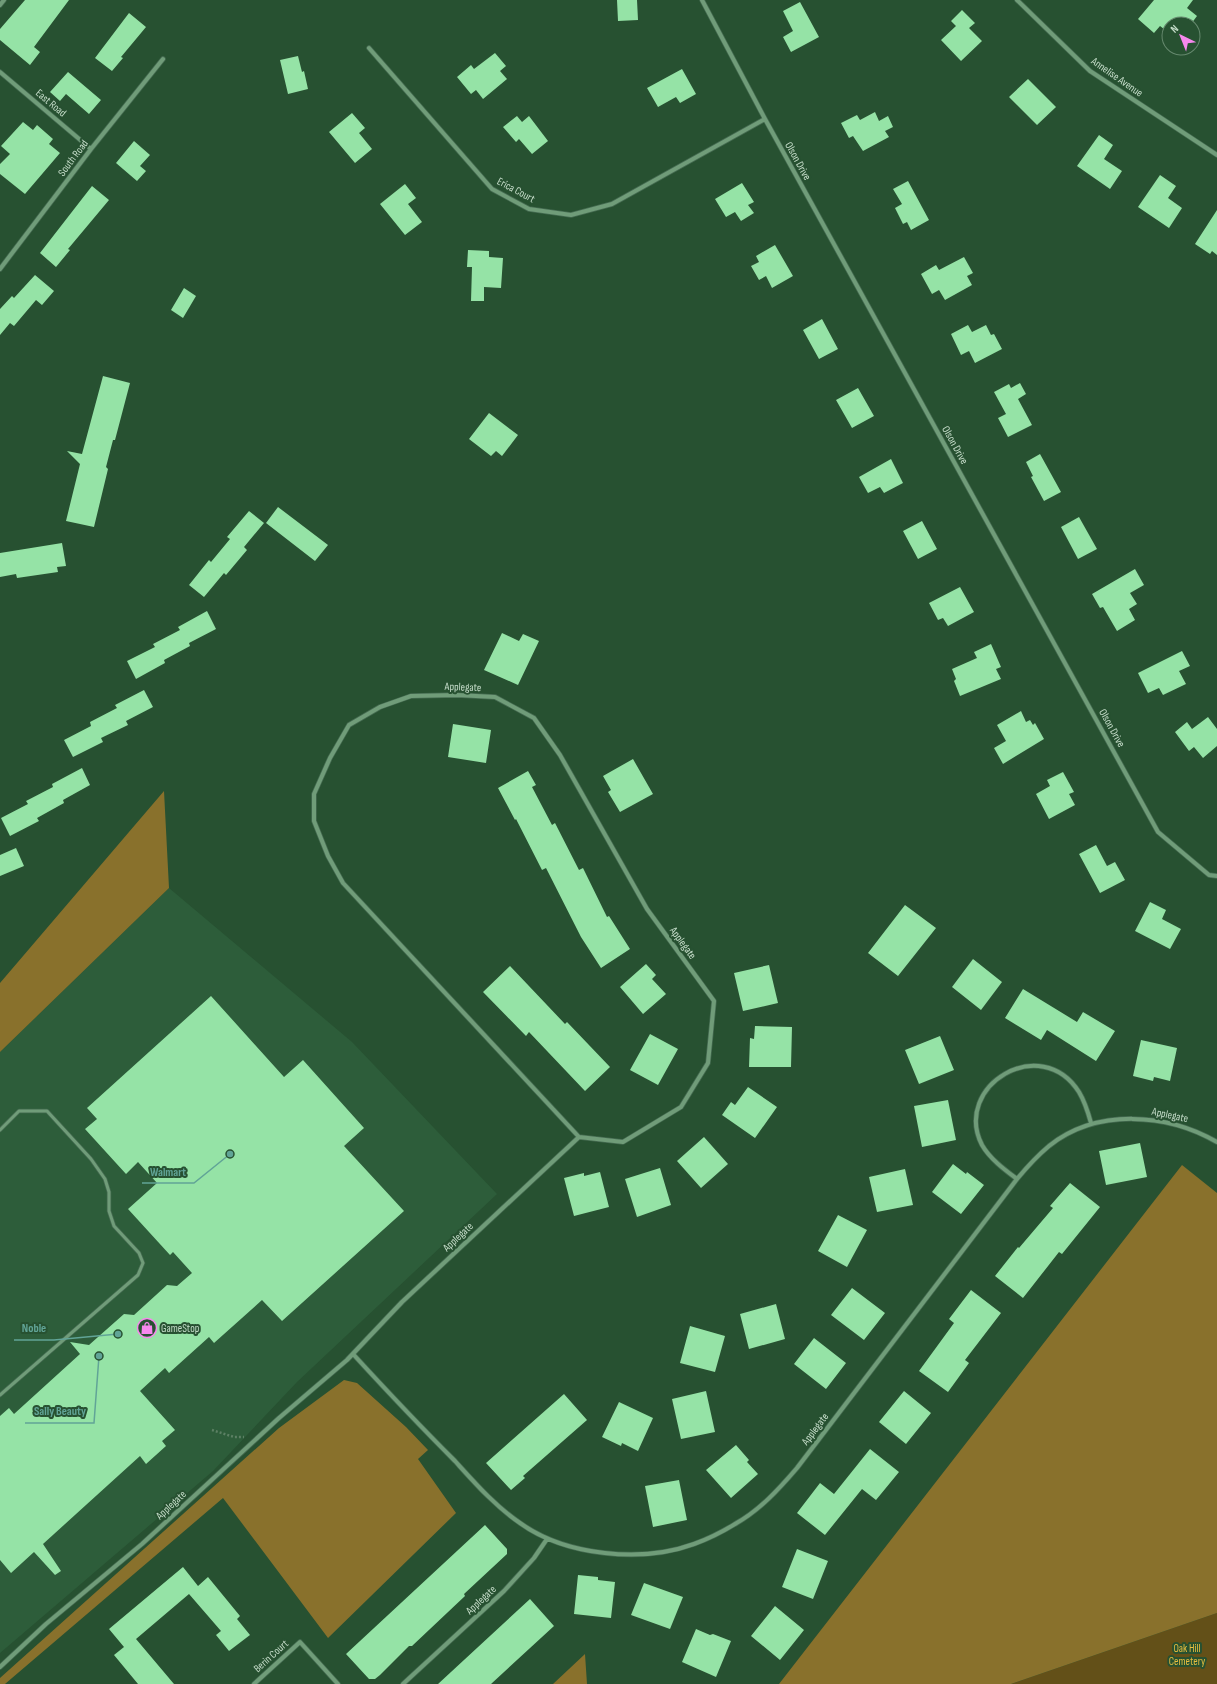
<svg xmlns="http://www.w3.org/2000/svg" width="1217" height="1684" font-family="'Sofia Sans Condensed',sans-serif">
<style>
.built{fill:#2d5d3a}
.green{fill:#635018}
.forest{fill:#89712c}
.building{fill:#95e3a6}
.lines{fill:none;stroke-linecap:round;stroke-linejoin:round}
.service-casing{stroke:#456b51;stroke-width:4.5}
.minor-casing{stroke:#456b51;stroke-width:5.5}
.path{stroke:#5c8064;stroke-width:2.5;stroke-dasharray:2 2;stroke-linecap:butt}
.service{stroke:#709c79;stroke-width:3}
.minor{stroke:#709c79;stroke-width:4}
.labels{text-anchor:middle;dominant-baseline:central;stroke-width:4;stroke-linejoin:round;paint-order:stroke}
.street-label{font-size:11px;fill:#c5dcc9;stroke:#275131}
.poi-label{font-size:11px;fill:#c5dcc9;stroke:#275131;text-anchor:start}
.park-label{font-size:11px;fill:#e6bd3f;stroke:#275131}
.leader{fill:none;stroke:#61a497;stroke-width:1.5}
.callout-dot{fill:#61a497;stroke:#275131;stroke-width:1.5}
.callout-label{font-size:12px;text-anchor:middle;font-weight:bold;fill:#61a497;stroke:#275131;stroke-width:4;stroke-linejoin:round;paint-order:stroke}
</style>
<rect width="100%" height="100%" fill="#275131"/>
<path class="built" d="M169 888 352 1042 497 1194 297 1382 213 1471 0 1653V1052Z"/>
<path class="green" d="M1217 1613V1684H1011Z"/>
<path class="forest" d="M164 791 169 888 0 1052V983Z
M1182 1165 1217 1193V1613L1011 1684H779Z
M344 1380 357 1383 406 1427 428 1450 418 1459 456 1513 328 1638 223 1498 5 1684H0V1678L279 1428Z
M585 1654 587 1684H553Z"/>
<path class="building" d="M25 0H69L34 47 40 52 30 65 0 40V29Z
M617 0H637L638 20 618 21Z
M1154 0H1193L1187 8 1197 16 1191 24H1169V33L1160 26 1154 33 1138 19Z
M800 2 819 37 791 52 783 37 793 31 783 11Z
M962 10 975 23 969 28 982 41 961 61 941 40 956 26 951 21Z
M129 13 146 27 121 57 123 58 112 71 95 58Z
M495 53 506 66 500 71 507 79 483 99 476 90 471 94 457 77 471 65 474 69Z
M298 56 302 72 304 71 308 89 288 94 280 60Z
M682 69 696 94 680 103 676 97 658 107 647 88Z
M68 72 101 100 89 114 66 94 60 101 50 92Z
M1028 79 1056 107 1037 125 1009 97Z
M875 112 879 121 888 116 893 127 885 131 889 137 863 151 853 136 849 138 841 123 857 115 860 120Z
M352 113 365 128 359 133 372 149 355 163 329 132Z
M517 116 522 122 529 116 548 141 532 154 519 139 516 142 503 127Z
M23 122 33 130 37 125 53 139 49 144 60 153 25 194 0 174V164L10 154 1 146Z
M1099 135 1113 145 1104 159 1122 171 1110 189 1077 166Z
M134 141 150 155 140 166 146 171 137 181 116 163Z
M1160 175 1176 186 1168 198 1182 208 1169 228 1138 207Z
M908 181 929 220 911 230 907 222 903 224 895 208 902 204 893 189Z
M742 183 754 202 748 205 754 213 741 221 735 212 726 217 715 199Z
M405 184 416 198 408 204 422 222 405 235 380 204Z
M92 186 109 200 68 249 70 250 56 267 40 253Z
M1217 210V255L1212 251 1210 254 1195 244Z
M775 245 793 276 772 288 766 276 759 280 751 266 759 262 756 256Z
M468 250 489 251V257L503 258 501 288 484 287V301H471L472 267H467Z
M964 257 973 273 967 276 972 285 945 300 939 290 932 294 921 274 936 265 939 270Z
M35 275 54 291 42 305 36 300 14 326 10 323 0 335V309L12 296 14 298Z
M184 288 196 296 183 318 171 310Z
M822 319 838 349 819 359 803 330Z
M968 325 972 332 986 325 991 335 994 334 1002 349 975 363 969 351 961 355 951 334Z
M103 376 130 383 115 440H113L106 467 108 469 94 527 66 521 80 464 67 451 82 454Z
M1020 383 1026 394 1018 399 1032 425 1008 437 998 418 1006 414 994 392 1009 384 1011 388Z
M858 388 874 416 852 428 836 400Z
M489 413 518 435 502 456 496 451 491 456 469 439Z
M1040 454 1061 492 1044 501 1031 477 1033 476 1026 462Z
M891 459 903 483 884 493 880 487 868 493 859 477Z
M278 507 328 545 315 561 266 523Z
M249 511 264 523 244 547 247 550 226 575 224 573 204 597 189 585 209 560 211 562 230 539 227 537Z
M1079 517 1097 549 1078 559 1061 527Z
M922 521 937 549 918 559 903 531Z
M62 543 66 566 57 567 58 572 17 578 16 574 0 577V553Z
M1135 569 1144 585 1130 593 1137 604 1129 609 1135 620 1117 631 1103 607 1100 608 1092 594Z
M960 587 974 612 948 626 943 618 938 620 929 603Z
M207 611 216 629 189 643 190 646 164 660 165 663 136 679 127 661 155 647 153 644 180 630 178 627Z
M502 633 519 641 523 634 539 641 518 685 484 670Z
M991 644 1001 667 996 669 1001 679 960 696 954 681 956 679 952 669 977 658 974 652Z
M1182 651 1190 666 1179 671 1186 684 1163 695 1159 688 1148 693 1138 673Z
M144 690 153 707 126 721 128 725 101 738 103 742 73 757 64 740 91 726 90 722 117 708 115 705Z
M1021 711 1026 722 1030 720 1033 725 1035 723 1044 739 1003 764 994 748 1006 741 997 725Z
M1208 717 1217 729V746L1203 758 1194 747 1189 751 1175 732 1187 722 1192 729Z
M453 724 491 730 486 763 448 757Z
M633 759 653 794 620 812 608 792 611 790 603 776Z
M82 768 90 785 63 800 64 803 37 818 39 821 10 836 1 818 28 804 26 801 53 787 52 784Z
M528 771 536 785 532 787 552 825 555 823 579 870 583 868 607 917 609 916 630 949 601 968 581 937 546 868 542 870 516 819 515 820 498 788Z
M1063 772 1074 792 1069 794 1075 805 1049 819 1036 794 1050 786 1047 780Z
M1096 845 1107 866 1115 862 1125 880 1100 893 1079 854Z
M16 848 24 866 0 876V855Z
M1150 902 1166 910 1162 919 1181 929 1170 949 1135 931Z
M905 905 936 928 898 976 868 953Z
M973 959 1002 982 981 1010 952 987Z
M646 964 656 975 652 979 666 994 643 1014 620 987Z
M769 965 778 1003 743 1011 734 973Z
M510 966 565 1024 567 1022 610 1067 585 1091 529 1032 526 1036 483 992Z
M1023 989 1077 1022 1083 1012 1115 1031 1096 1061 1047 1030 1041 1040 1005 1018Z
M211 996 284 1077 303 1060 364 1128 344 1146 404 1211 282 1321 262 1300 214 1343 209 1337 169 1373 165 1368 140 1391 175 1430 162 1441 166 1446 146 1464 140 1456 43 1544 61 1571 55 1575 34 1552 11 1573 0 1560V1416L9 1408 14 1414 80 1354 70 1342 89 1345 124 1314 134 1315 167 1285 177 1286 192 1273 173 1252 170 1255 128 1209 157 1183 138 1162 126 1174 85 1129 97 1119 87 1108Z
M755 1026 792 1027 791 1067H749L750 1038 754 1039Z
M650 1034 678 1049 658 1085 630 1070Z
M940 1036 954 1070 919 1084 905 1050Z
M1141 1040 1177 1048 1170 1081 1154 1077 1153 1081 1133 1076Z
M748 1087 777 1107 755 1138 722 1115 731 1102 735 1105Z
M948 1100 956 1140 922 1147 914 1106Z
M704 1137 728 1164 701 1188 677 1161Z
M1140 1143 1147 1177 1106 1185 1099 1151Z
M953 1164 966 1174 967 1172 984 1185 961 1214 932 1192Z
M660 1168 671 1205 637 1217 625 1179Z
M905 1169 913 1205 877 1212 869 1177Z
M600 1172 609 1207 574 1216 564 1178 584 1173V1176Z
M1070 1183 1100 1207 1062 1254 1059 1252 1023 1298 995 1276 1018 1247 1019 1248 1053 1208 1050 1206Z
M838 1215 867 1230 847 1267 818 1251Z
M852 1288 885 1313 864 1340 831 1315Z
M971 1290 1001 1313 965 1360 969 1363 948 1392 919 1371 954 1323 949 1319Z
M776 1304 785 1339 749 1349 740 1314Z
M690 1326 725 1336 715 1372 680 1363Z
M814 1338 846 1363 826 1389 794 1364Z
M706 1391 715 1432 681 1439 672 1399Z
M904 1391 931 1413 906 1444 879 1422Z
M564 1394 587 1420 523 1476 525 1478 511 1490 486 1463Z
M619 1402 653 1418 638 1451 622 1443 621 1446 602 1437Z
M736 1445 749 1460 747 1462 758 1474 731 1498 706 1470Z
M870 1449 899 1472 876 1500 862 1489 825 1535 797 1513 820 1483 834 1494Z
M679 1480 687 1520 653 1527 645 1486Z
M485 1525 507 1549V1554L464 1594 465 1596 412 1646H409L380 1675 375 1679H369L346 1654Z
M797 1549 828 1561 813 1599 782 1587Z
M183 1567 198 1586 208 1577 240 1616 237 1619 250 1635 229 1651 216 1635 221 1631 189 1594 136 1639 174 1684H138L114 1655 124 1647 109 1629Z
M578 1575 598 1577V1580L615 1582 611 1618 574 1614Z
M644 1583 683 1597 670 1629 631 1615Z
M530 1599 554 1626 491 1684H438Z
M775 1606 804 1630 780 1660 751 1636Z
M696 1629 710 1635 713 1634 731 1641 716 1677 682 1662Z"/>
<g class="lines">
<defs>
<path id="service" d="M0 1130 19 1111H47L91 1159 105 1179 109 1192V1211L114 1226 139 1253 143 1263 138 1275 0 1395"/>
<path id="minor" d="M702 0 765 119 1158 832 1209 875 1217 876
M1017 0 1090 71 1217 155
M0 5 4 0
M369 48 492 189 529 209 571 215 612 204 765 119
M0 72 91 149
M0 269 91 149 163 59
M457 695 495 697 534 718 560 755 647 909 714 1001 708 1063 681 1107 623 1142 579 1137 343 883 328 856 314 821V794L330 758 349 725 380 707 411 696Z
M1017 1179C1005 1170 990 1159 982 1145 952 1086 1041 1032 1079 1092 1085 1102 1088 1112 1091 1123
M353 1354C386 1390 420 1426 455 1461 475 1483 495 1506 520 1523 566 1556 642 1563 694 1544 708 1539 722 1532 735 1524 760 1510 779 1489 797 1468L1017 1179C1027 1167 1037 1156 1049 1146 1097 1108 1167 1113 1217 1142
M0 1667 46 1624 142 1544 279 1418 347 1360 402 1302 579 1137
M254 1684 300 1642 338 1684
M403 1684 504 1591 534 1558 547 1539"/>
</defs>
<use href="#service" class="service-casing"/>
<use href="#minor" class="minor-casing"/>
<path class="path" d="M212 1430 234 1437H244"/>
<use href="#service" class="service"/>
<use href="#minor" class="minor"/>
</g>
<defs>
<symbol id="shop-ring" viewBox="-11 -11 22 22"><circle r="9.5" fill="#275131" stroke="#f688ed" stroke-width="1.5"/><path d="M-5-2.5h2.3a2.7 3.5 0 0 1 5.4 0H5L5.5 6h-11ZM-1.5-2.5h3a1.5 2.3 0 0 0-3 0Z" fill="#f688ed"/></symbol>
</defs>
<g fill-rule="evenodd">
<use href="#shop-ring" x="136" y="1317" width="22" height="22"/>
</g>
<g class="labels">
<g class="street-label">
<text transform="translate(1117 77) rotate(35)">Annelise Avenue</text>
<text transform="translate(51 103) rotate(40)">East Road</text>
<text transform="translate(73 158) rotate(-53)">South Road</text>
<text transform="translate(798 161) rotate(61)">Olson Drive</text>
<text transform="translate(516 190) rotate(28)">Erica Court</text>
<text transform="translate(955 445) rotate(61)">Olson Drive</text>
<text transform="translate(463 687) rotate(2)">Applegate</text>
<text transform="translate(1112 728) rotate(61)">Olson Drive</text>
<text transform="translate(683 943) rotate(54)">Applegate</text>
<text transform="translate(1170 1115) rotate(12)">Applegate</text>
<text transform="translate(458 1237) rotate(-43)">Applegate</text>
<text transform="translate(815 1429) rotate(-53)">Applegate</text>
<text transform="translate(171 1505) rotate(-43)">Applegate</text>
<text transform="translate(481 1600) rotate(-43)">Applegate</text>
<text transform="translate(271 1656) rotate(-42)">Berin Court</text>
</g>
<g class="poi-label">
<text x="161" y="1328">GameStop</text>
</g>
<g class="park-label">
<text x="1187" y="1648">Oak Hill<tspan x="1187" dy="13">Cemetery</tspan></text>
</g>
</g>
<path class="leader" d="M230 1154L194 1183H142M118 1334L54 1340H14M99 1356L94 1423H25"/>
<g class="callout-dot">
<circle cx="230" cy="1154" r="4"/>
<circle cx="118" cy="1334" r="4"/>
<circle cx="99" cy="1356" r="4"/>
</g>
<g class="callout-label">
<text x="168" y="1176">Walmart</text>
<text x="34" y="1332">Noble</text>
<text x="60" y="1415">Sally Beauty</text>
</g>
<g transform="translate(1181 36) rotate(317)"><circle r="19" fill="#275131" stroke="#66896e"/>
<path d="M0-3L7 15L0 10L-7 15Z" fill="#f688ed"/>
<text y="-6" font-size="11" font-weight="bold" text-anchor="middle" fill="#c5dcc9">N</text>
</g>
</svg>
